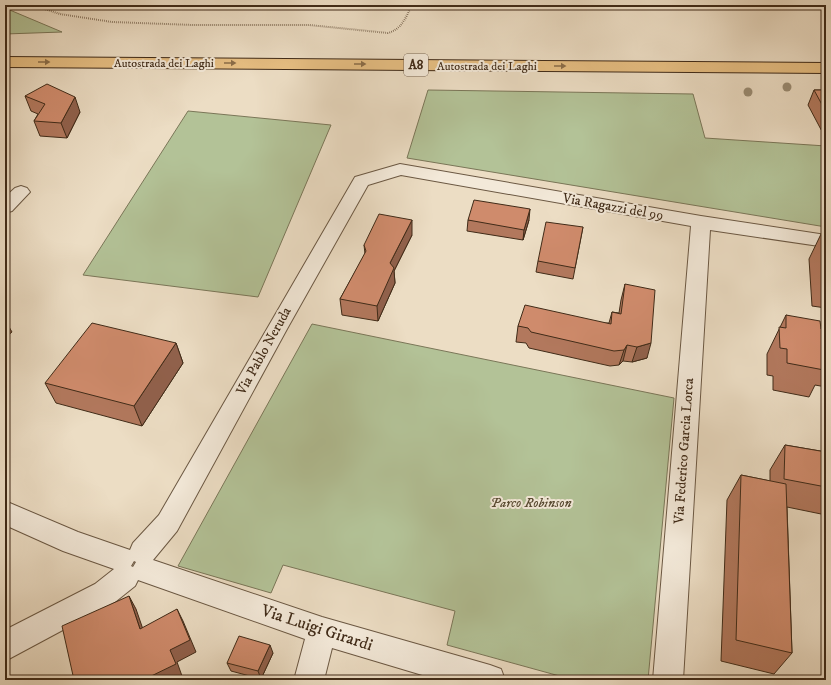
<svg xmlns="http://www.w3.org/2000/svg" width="831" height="685" font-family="'IM FELL DW Pica',serif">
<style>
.green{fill:#b3c297;stroke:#7a7658}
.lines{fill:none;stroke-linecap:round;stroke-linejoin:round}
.minor-casing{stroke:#6b5843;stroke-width:2}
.highway-casing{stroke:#402b18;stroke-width:2}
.path{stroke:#402b18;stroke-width:2;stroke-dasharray:0.5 1.5;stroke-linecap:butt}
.minor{fill:#f3e9d9;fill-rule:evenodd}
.highway{fill:#e6be82;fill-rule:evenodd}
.tree{fill:#9a8c73}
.wall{fill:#b2785d;stroke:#402b18}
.shaded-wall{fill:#91614c;stroke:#402b18}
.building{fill:#cf8b6c;stroke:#402b18}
.oneway{fill:#8b6d48}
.labels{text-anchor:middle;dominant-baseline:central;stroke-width:4;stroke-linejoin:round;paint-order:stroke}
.far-street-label{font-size:12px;fill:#402b18;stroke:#f3e9d9}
.shield{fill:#f3e9d9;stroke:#766452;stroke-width:1}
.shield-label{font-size:13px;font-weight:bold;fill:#402b18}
.street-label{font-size:14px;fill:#402b18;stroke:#f3e9d9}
.park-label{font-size:14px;font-style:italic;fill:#574931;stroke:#f3e9d9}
.near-street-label{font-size:17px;fill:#402b18;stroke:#f3e9d9}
</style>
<rect width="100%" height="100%" fill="#ecddc4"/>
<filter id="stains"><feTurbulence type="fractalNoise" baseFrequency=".005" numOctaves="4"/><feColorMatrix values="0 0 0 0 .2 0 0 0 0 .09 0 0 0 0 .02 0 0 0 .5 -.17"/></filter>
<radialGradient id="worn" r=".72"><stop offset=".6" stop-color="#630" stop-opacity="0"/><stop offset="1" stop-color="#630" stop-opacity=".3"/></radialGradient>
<path class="green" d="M5 5H10L5 8 62 32 5 34Z
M428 90 693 94 705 138 826 146V227L407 158Z
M188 111 331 125 258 297 83 275Z
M312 324 674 398 648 680H574L447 645 455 611 283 565 271 593 178 566Z"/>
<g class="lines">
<defs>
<path id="minor" d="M400 164 701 216 826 235V247L710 230 683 680H653L691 226 401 175 368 185 287 329 177 531 153 560 322 617 490 665 501 669 505 680H439L332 648 324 680H294L305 639 138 580 135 586 115 602 5 661V630L95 584 114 569 63 551 5 525V501L78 532 130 550 133 543 159 515 355 177ZM134 561 136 562 133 567 131 566Z
M21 186 27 188 30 192 12 211 5 213V197L15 188Z"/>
<path id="highway" d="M5 57 826 63V73L5 67Z"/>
</defs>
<use href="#minor" class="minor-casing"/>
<use href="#highway" class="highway-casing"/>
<path class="path" d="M32 5 60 14 112 22 193 25H309L388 33C402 29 406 17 412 5"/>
<use href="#minor" class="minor"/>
<use href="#highway" class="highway"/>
</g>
<g class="tree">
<circle cx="787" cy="87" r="4.5"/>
<circle cx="748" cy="92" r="4.5"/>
</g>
<path class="wall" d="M814 90H826V139L808 105Z
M25 96 80 112 67 138 40 136 34 121 38 114 31 111Z
M468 220H529L523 240 467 231Z
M583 227 573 279 536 272 538 261Z
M822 232 826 233V308L812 306 809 259Z
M412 235 394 271 395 283 378 321 342 315 340 299 365 254 364 245Z
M625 284 647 358 632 362 623 361 619 365 610 366 529 348 526 343 516 342 518 326 609 323 612 312 619 313 621 300Z
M786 315 821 329 826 330V387L815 385 809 397 773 390V376L767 375V354Z
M176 343 183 363 142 426 56 403 45 383Z
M785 445 826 452V515L787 507 792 653 774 674 721 661 727 500 741 475 770 481V470Z
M273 653 261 679 231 671 227 663Z"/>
<path class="shaded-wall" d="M75 97 80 112 67 138 61 123Z
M530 209 529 220 523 240 524 230Z
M412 220V235L394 271 395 283 378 321 377 306 390 263Z
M5 320 12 332 5 338Z
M176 343 183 363 142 426 134 406Z
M651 343 647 358 632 362 637 347Z
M627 345 623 361 619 365 624 350Z
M129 596 136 609 147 641 140 629Z
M177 609 183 621 196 652 177 662 182 676 174 680H143L170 650Z
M270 645 273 653 261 679 258 671Z"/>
<path class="building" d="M47 84 75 97 61 123 34 121 45 104 25 96Z
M814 90H826V112Z
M474 200 530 209 524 230 468 220Z
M379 214 412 220 390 263 394 268 377 306 340 299 366 251 364 245Z
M546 222 583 227 575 268 538 261Z
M822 232 826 233V277Z
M625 284 655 290 651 343 637 347 627 345 624 350 614 351 531 332 528 328 518 326 525 305 611 324 612 312 621 314Z
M786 315 820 321 821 329 826 330V358L823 357 824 370 787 363V349L780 348 779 327 786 328Z
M92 323 176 343 134 406 45 383Z
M785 445 826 452V487L784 479Z
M741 475 786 484 792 653 736 640Z
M129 596 140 629 177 609 190 640 170 650 176 664 143 680H74L62 626Z
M239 636 270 645 258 671 227 663Z"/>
<defs><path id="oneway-solid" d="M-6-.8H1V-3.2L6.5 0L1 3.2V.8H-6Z"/></defs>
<g class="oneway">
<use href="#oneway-solid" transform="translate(44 62)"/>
<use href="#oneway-solid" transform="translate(230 63)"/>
<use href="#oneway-solid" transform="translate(360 64)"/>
<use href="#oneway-solid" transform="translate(560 66)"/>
</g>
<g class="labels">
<g class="far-street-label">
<text x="164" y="63">Autostrada dei Laghi</text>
<text x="487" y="66">Autostrada dei Laghi</text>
</g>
<rect class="shield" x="404" y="54" width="24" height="22" rx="3"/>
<g class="shield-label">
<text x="416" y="65">A8</text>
</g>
<g class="street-label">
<text transform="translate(613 207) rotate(10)">Via Ragazzi del 99</text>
<text transform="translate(264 351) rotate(-61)">Via Pablo Neruda</text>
<text transform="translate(684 451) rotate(-86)">Via Federico Garcia Lorca</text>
</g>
<g class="park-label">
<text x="531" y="503">Parco Robinson</text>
</g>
<g class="near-street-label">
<text transform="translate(317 628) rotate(18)">Via Luigi Girardi</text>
</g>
</g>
<rect width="831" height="685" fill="none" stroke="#ecddc4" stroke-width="20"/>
<rect x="6" y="6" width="819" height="673" fill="none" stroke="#402b18" stroke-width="2"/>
<rect x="10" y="10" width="811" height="665" fill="none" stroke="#402b18"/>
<rect width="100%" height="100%" filter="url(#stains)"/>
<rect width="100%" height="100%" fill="url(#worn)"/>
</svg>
